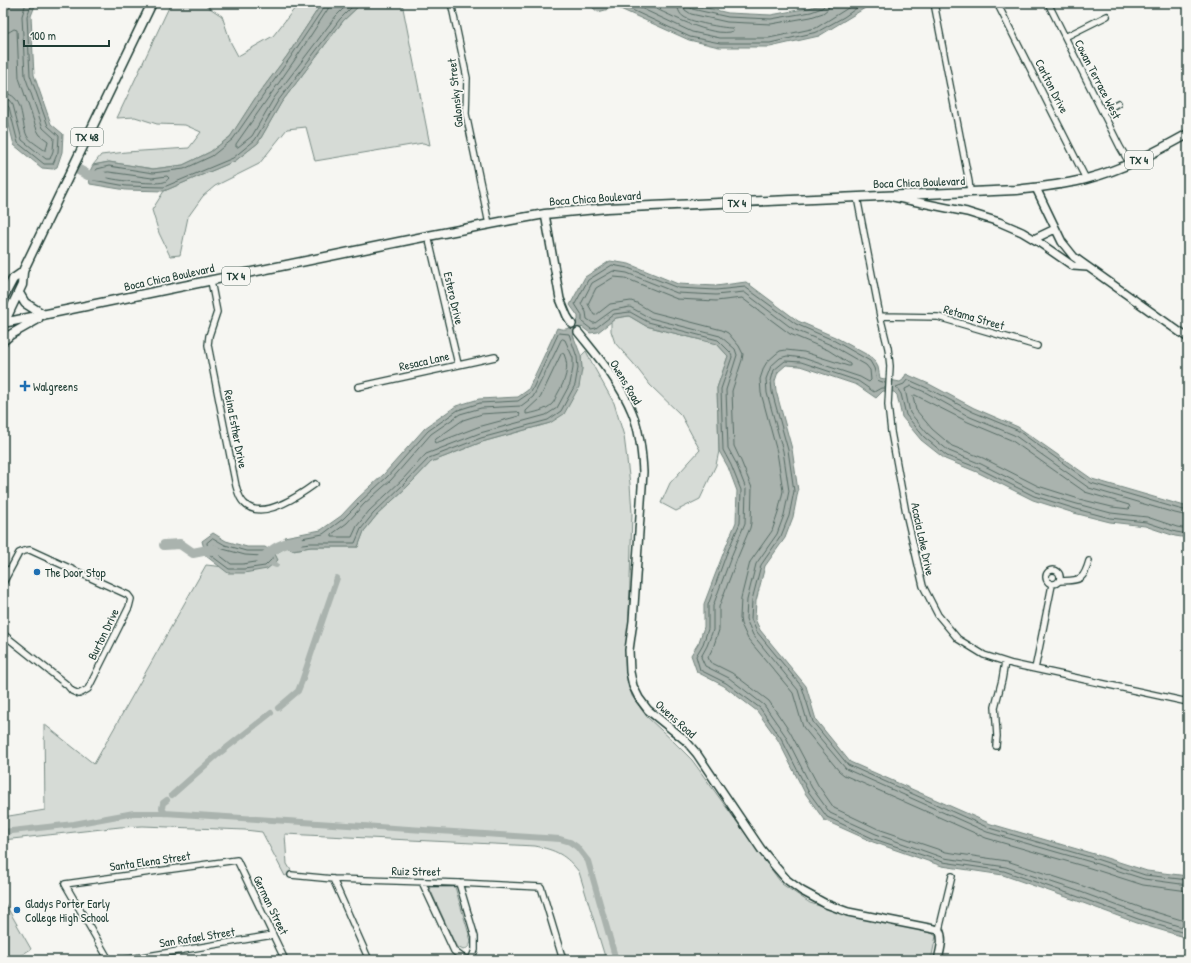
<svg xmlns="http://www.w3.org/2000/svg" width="1191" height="963" font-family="'Patrick Hand',sans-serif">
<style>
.green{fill:#d6dbd6;stroke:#7a8c85}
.water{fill:#aab3ae;stroke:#72847d}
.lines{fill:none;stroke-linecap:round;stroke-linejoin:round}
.shore{stroke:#576c65;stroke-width:1}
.canal{stroke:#aab3ae;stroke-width:6}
.river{stroke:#aab3ae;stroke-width:10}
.street-casing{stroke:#1f3d34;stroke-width:8}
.secondary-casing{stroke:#1f3d34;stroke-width:10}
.primary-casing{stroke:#1f3d34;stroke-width:11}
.street{stroke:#f6f6f2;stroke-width:5.5}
.secondary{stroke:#f6f6f2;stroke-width:7}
.primary{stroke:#f6f6f2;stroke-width:8}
.poi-dot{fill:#1f6fb2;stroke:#f6f6f2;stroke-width:1.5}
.labels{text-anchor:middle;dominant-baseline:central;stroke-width:3.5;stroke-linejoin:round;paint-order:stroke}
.shield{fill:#f6f6f2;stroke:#60746d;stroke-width:1}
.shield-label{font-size:11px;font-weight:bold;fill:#1f3d34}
.street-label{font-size:12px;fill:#1f3d34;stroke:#f6f6f2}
.poi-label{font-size:12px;fill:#1f3d34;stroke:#f6f6f2;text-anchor:start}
</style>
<rect width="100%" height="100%" fill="#f6f6f2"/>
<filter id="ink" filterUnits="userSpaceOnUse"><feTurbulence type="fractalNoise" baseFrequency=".025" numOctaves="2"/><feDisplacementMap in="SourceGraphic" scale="8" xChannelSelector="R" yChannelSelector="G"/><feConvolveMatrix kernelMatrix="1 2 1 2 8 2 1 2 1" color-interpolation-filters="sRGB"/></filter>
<g filter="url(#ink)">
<path class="green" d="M171 3H202L222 16 231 43 238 56 273 36 299 3H322L287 56 254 100 231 136 210 152 183 165 153 169 109 162 93 165 101 155 126 152 189 148 201 132 185 125 157 124 135 117 117 118Z
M362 3H402L430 145 423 143 315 161 306 127 287 129 259 164 215 186 203 196 188 217 180 255 170 256 159 233 152 210 164 191 235 161 258 143 281 103 343 21Z
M629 316 646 326 717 344 728 356 717 388 719 451 716 465 700 499 676 511 661 503 670 483 700 450 681 415 650 385 633 363 615 343 611 331V322L616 318Z
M586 351 595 369 614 403 624 436 630 484 632 513 627 680 632 696 647 717 674 742 692 760 782 884 810 903 846 914 930 932 936 936 931 960H606L579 872C566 855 556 850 535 846L285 834 287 864 292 872 285 876 262 832 245 830 143 826 120 827 3 840V817L45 810 44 724 94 764 206 565 225 567 277 560 275 554 287 547 293 550 311 547H358L364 531 376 516 409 485 431 462 482 442 550 423 582 369 581 356Z
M429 887H455L471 941C470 946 468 948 463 950L456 946Z
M3 900 31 949 13 960H3Z"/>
<path class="water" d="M9 3H36L31 16 34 75 51 124 63 134 62 152 57 167 53 169 42 168 14 145 3 101V23Z
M322 3H362L343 21 281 103 258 143 235 161 164 191 126 190 90 184 88 175 93 165 109 162 153 169 183 165 210 152 230 137 254 100 287 56Z
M587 3H686L728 13 771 15 809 8 826 3H869L865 8 819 36 770 47H719L689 40 616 7 598 12Z
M610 261 629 264 678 284 716 286 746 282 798 321 835 337 873 358 878 367 880 378 900 382 903 380 906 374 929 384 974 408 1018 427 1092 479 1188 507V538L1175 536 1145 526 1110 522 1074 513 1033 500 977 472 945 459 921 440 902 417 897 395 894 392 883 391 876 398 857 385 800 366 786 365 778 372 775 381 776 391 792 449 798 491 793 517 785 538 765 566 756 601 755 619 760 630 806 686 816 720 850 762 991 824 1094 854 1147 871 1188 876V938L1137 923 1075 900 1003 875 942 866 873 842 824 820 805 793 778 740 757 711 724 686 697 672 691 655 699 642 704 627V604L723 554 736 522 737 491 728 467 719 451 717 388 728 356 717 344 646 326 629 316 616 318 598 332 590 333 582 327 573 335 581 356 582 369 579 387 564 414 550 423 482 442 431 462 409 485 376 516 364 531 358 547H311L292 550 287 547 284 537 321 530 341 516 358 498 384 474 425 428 456 406 479 399 518 397 528 390 557 328C568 331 569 328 578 320V316L570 305 585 277Z
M213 533 226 541 247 547H265L275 554 278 560 267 569 244 573H228L206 556 202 541Z"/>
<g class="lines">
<path class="shore" d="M324 3V7L290 58 258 103 233 139 212 156 184 169 153 173 109 166 97 169 93 175V180L126 186 164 187 233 158 255 140 278 101 340 19 356 3
M329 3 328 9 294 61 236 144V147H238L252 136 274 98 336 16 349 3
M617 3 690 37 720 43H770L817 32 844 17 864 3
M630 3 692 32 720 38H769L816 28 856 3
M644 3C664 12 713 39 733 31L732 28C723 28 691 22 684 17 679 14 678 9 677 3
M683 3 685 10 691 14 727 22 771 24 811 17 823 13 828 9 829 3
M689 3V6L692 9 728 17 771 19 811 12 822 8 824 6V3
M3 33 9 32 14 29 17 30 19 78 37 130 40 135 48 141 46 150H44C39 146 30 141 27 136 20 121 25 94 3 93
M3 99 9 100 13 105 22 140 46 159H50L53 151 54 138 43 128 25 76 22 16 26 3
M3 104H6L9 107 18 143 44 164H53L58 152 59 136 48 126 30 75 27 16 32 3
M109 172 152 178 167 176 169 178C167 180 167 181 164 182 154 185 110 180 101 176V173Z
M559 333 569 334 577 357 578 368 575 385 561 411 548 420 481 438 429 458 406 482 373 514 361 529 355 543H311L293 545 290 544V541L291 540 323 534 343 519 361 501 387 477 428 431 458 410 480 403 518 401 531 392Z
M563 339 565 340 573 358V368L570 384 557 408 546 415 480 433 426 454 403 479 369 511 357 526 352 537H332V534L347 523 364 504 391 480 431 434 447 423 460 414 481 408 521 406 533 397 554 355 561 340Z
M562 353 564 354C570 368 565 381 558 393 556 396 555 401 552 404 546 410 534 413 526 414V411L540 398Z
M885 383 877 380 874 368 870 361 833 340 796 324 745 287 716 290 678 288 628 268 612 265 588 280 575 304 582 315V322L591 329 596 328 614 314 630 312 648 322 718 340 731 353 732 357 721 389 723 450 731 465 741 490 740 523 726 555 708 605V629L703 644 696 656 700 670 726 683 760 708 781 738 808 791 827 817 874 839 943 862 1004 871 1076 896 1138 919 1188 934
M885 388H881L874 392 858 381 801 362 785 361 774 370 771 381 772 392 788 450 794 491 789 516 781 536 761 565 752 600 751 619 757 632 802 687 813 722 848 765 989 828 1093 858 1145 875 1188 880
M915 395 968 422 1011 440 1085 492 1129 505 1130 508 1129 509 1112 507 1079 499 1038 486 983 458 952 446 932 429 916 410 913 397Z
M518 412 520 414 519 416 478 427 436 443 434 442 436 439 463 420 482 414Z
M1188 511 1176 508 1091 483 1017 430 973 412 927 388 909 380H907L904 384 896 387 897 388 901 394 906 415 924 437 947 456 978 468 1034 496 1076 509 1110 518 1146 522 1176 532 1188 534
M1188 516 1175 513 1089 488 1014 435 970 417 925 392 911 386 905 389 910 413 927 433 949 451 981 464 1036 492 1077 504 1111 513 1147 517 1177 527 1188 529
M213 538 225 545 246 551H264L272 556V559L265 566 244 569H229L209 554 207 543Z
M214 545 223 549 245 555 262 556 264 559 262 561 243 564H231L214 551 213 547Z
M1188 885 1144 879 1091 862 987 832 846 769 808 724 798 690 753 635 746 619 747 600 756 564 777 534 784 515 789 491 783 451 767 393 766 379 771 366 780 358 787 356 803 358 860 377 869 382 871 380 870 370 866 365 831 345 793 329 744 292 716 295 677 293 627 273 613 271 592 283 581 304 586 312 587 319 593 323H595L613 310 630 307 650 318 720 336 735 349 737 355 726 390 728 448 736 463 746 489 745 523 731 557 713 606V630L707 646 701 657 705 666 729 678 764 705 785 735 812 788 830 813 876 834 944 858 1006 867 1078 891 1140 914 1188 929
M1188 891 1143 885 1090 868 986 838 844 775 839 771 803 727 793 693 748 639 741 624 740 618 741 598 750 562 772 531 778 513 783 491 777 452 761 393 760 379 764 367 767 362 776 354 780 351 786 350 804 352 848 366H850V364L828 350 790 334 742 298 716 301 677 299 625 278 614 277 596 288 588 304 594 315H596L610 304 631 301 637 303 652 312 722 330 728 333 739 346 743 354 742 360 732 391 734 446 741 461 752 488 751 523 750 528 737 559 719 607V630L713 648 708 657 710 662 732 673 769 701 790 732 818 785 834 808 878 829 946 852 1007 861 1080 885 1142 908 1188 922"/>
<path class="canal" d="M273 564 276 565
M278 708 298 691 302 681 328 604 337 578
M172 795 216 756 271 713
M165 813 162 808 163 803 167 800
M3 832 74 824 134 813H165L560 839 570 842 577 847 588 861 616 960"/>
<path class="river" d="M77 169 88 175 102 176
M164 545 180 544 193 553 213 549 217 551
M261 560C274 548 281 543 298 541"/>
<defs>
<path id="street" d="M934 3 969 182 970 192
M997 3 1086 179
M1048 3 1120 147 1130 164
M452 7 467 78 466 114 489 224
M1065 37 1107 16
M1103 112 1118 103
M857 197 880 316 888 348 890 366 888 405 891 432 906 513 923 586 938 615 958 639 984 655 1012 664 1188 702
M428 236 458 364
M211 281 217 312 209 336 208 345 236 486C238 492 239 498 244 503 261 522 300 495 315 484
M880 316 938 317 1037 346
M358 387 495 357
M3 568 9 571
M1046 577a7 7 0 1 1 14 0a7 7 0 1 1-14 0Z
M1060 581C1079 580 1083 582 1089 561
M3 583 19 553 24 551 30 550 128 595 131 599 129 607 88 689 79 694 72 691 67 685 3 634
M1035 669 1052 585
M996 746 997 736 995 707 1002 680 1005 662
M291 875 333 879 459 883 541 887 563 960
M333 879 369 960
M422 882 454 951 463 958 471 960 475 950V937L459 883
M939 930 952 876
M109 960 65 884 237 860 285 960
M124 960 273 935"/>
<path id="secondary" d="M1036 188 1062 242 1074 257 1088 267 1188 338
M893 197 967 212 999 222 1022 232 1037 241 1073 266 1087 267
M545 214 560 299 567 316 572 324
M1034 239 1055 229
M578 332C598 357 620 382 632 412 640 431 642 452 643 472L633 621 629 650 630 672 633 686 639 698 648 710 685 740 697 754 761 849 775 866 787 880 802 891 826 904 848 912 939 930C944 939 940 950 938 960"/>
<path id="primary" d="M19 293 25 303 44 315
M3 298 13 279 23 272
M3 323 428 236 511 220 545 214 607 208 1016 190C1039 187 1063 185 1086 179 1124 169 1154 153 1188 134
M3 325 22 285 23 272 24 269 152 3
M3 341 10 335 38 319"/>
</defs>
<use href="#street" class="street-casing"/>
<use href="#secondary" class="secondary-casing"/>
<use href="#primary" class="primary-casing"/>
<use href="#street" class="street"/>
<use href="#secondary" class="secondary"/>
<use href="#primary" class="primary"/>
</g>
</g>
<g class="poi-dot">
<path d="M23 380h4v4h4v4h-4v4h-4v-4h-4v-4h4z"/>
<circle cx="37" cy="572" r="4"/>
<circle cx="17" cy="910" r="4"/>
</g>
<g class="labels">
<g class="shield">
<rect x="71" y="128" width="32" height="18" rx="3"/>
<rect x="1125" y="151" width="28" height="18" rx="3"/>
<rect x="723" y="194" width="28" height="18" rx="3"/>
<rect x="222" y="267" width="28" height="18" rx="3"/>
</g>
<g class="shield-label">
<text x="87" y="137">TX 48</text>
<text x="1139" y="160">TX 4</text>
<text x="737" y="203">TX 4</text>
<text x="236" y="276">TX 4</text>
</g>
<g class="street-label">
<text transform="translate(1098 79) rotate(63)">Cowan Terrace West</text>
<text transform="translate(1052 86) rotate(63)">Carlton Drive</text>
<text transform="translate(455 93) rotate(-96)">Galonsky Street</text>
<text transform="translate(919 182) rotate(-2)">Boca Chica Boulevard</text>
<text transform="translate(595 198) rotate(-4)">Boca Chica Boulevard</text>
<text transform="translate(169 277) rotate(-12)">Boca Chica Boulevard</text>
<text transform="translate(454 298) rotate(77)">Estero Drive</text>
<text transform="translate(974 317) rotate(16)">Retama Street</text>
<text transform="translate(424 361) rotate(-13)">Resaca Lane</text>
<text transform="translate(626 382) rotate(59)">Owens Road</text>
<text transform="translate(236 429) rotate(79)">Reina Esther Drive</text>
<text transform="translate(923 539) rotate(78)">Acacia Lake Drive</text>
<text transform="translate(103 634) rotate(-64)">Burton Drive</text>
<text transform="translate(676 719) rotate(42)">Owens Road</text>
<text transform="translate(150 861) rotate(-8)">Santa Elena Street</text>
<text transform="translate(416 871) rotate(1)">Ruiz Street</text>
<text transform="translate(271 905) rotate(64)">German Street</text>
<text transform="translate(197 937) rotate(-9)">San Rafael Street</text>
</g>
<g class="poi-label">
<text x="33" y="386">Walgreens</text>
<text x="45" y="572">The Door Stop</text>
<text x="25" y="903">Gladys Porter Early<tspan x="25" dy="14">College High School</tspan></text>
</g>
</g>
<rect width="1191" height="963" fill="none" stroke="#f6f6f2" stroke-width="16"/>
<rect x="8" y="8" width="1175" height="947" fill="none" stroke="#1f3d34" stroke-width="1.5" filter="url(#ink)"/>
<path d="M24 40v6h85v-6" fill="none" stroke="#1f3d34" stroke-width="2"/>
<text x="30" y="40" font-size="12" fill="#1f3d34" stroke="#f6f6f2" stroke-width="3" paint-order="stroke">100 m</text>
</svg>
